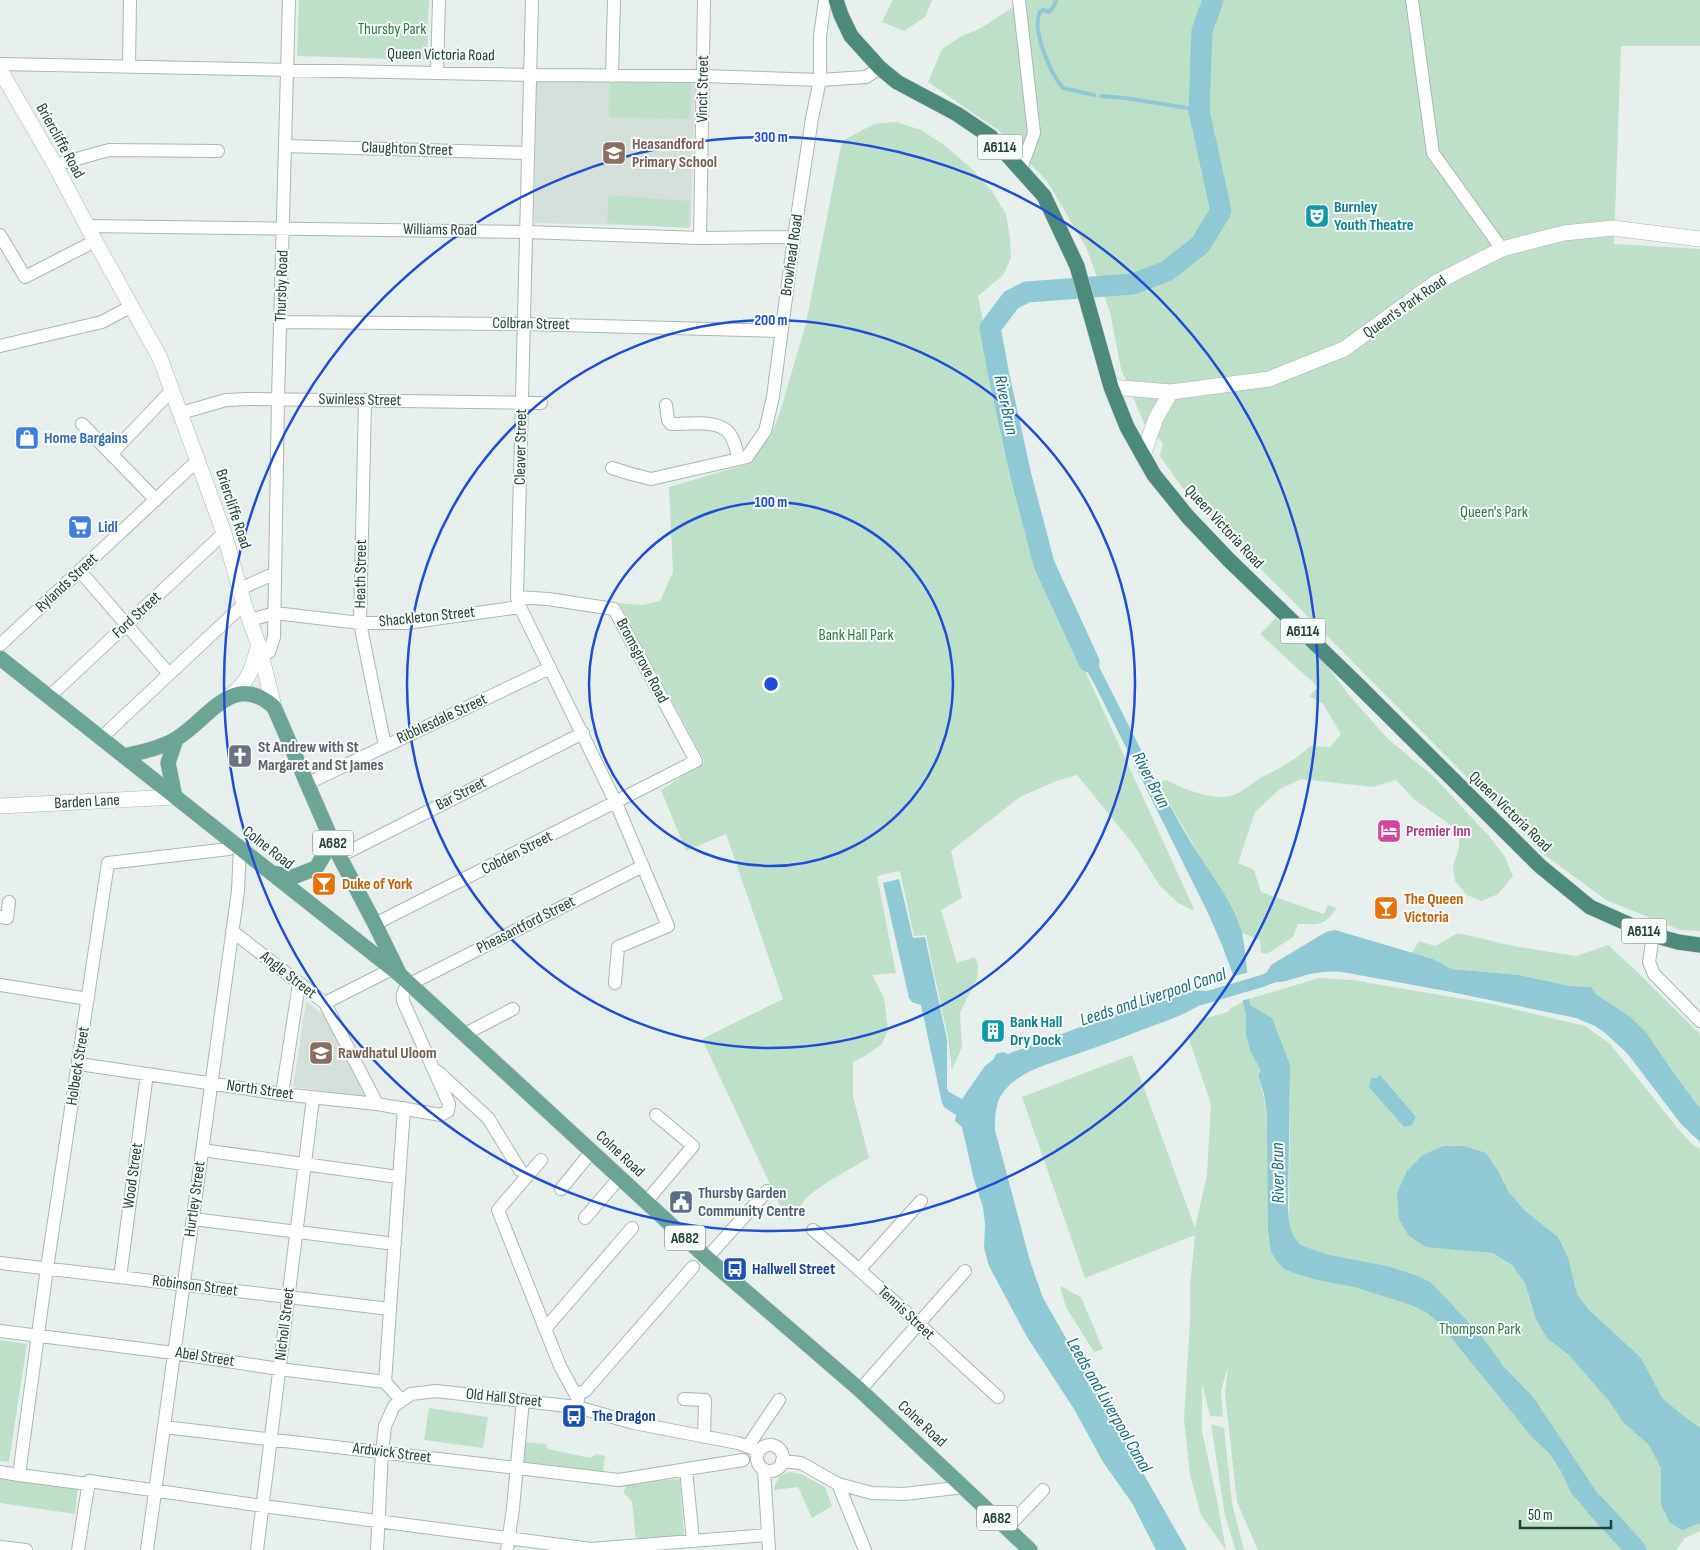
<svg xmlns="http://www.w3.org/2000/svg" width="1700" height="1550" font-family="'Sofia Sans Condensed',sans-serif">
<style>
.built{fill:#d4dfda}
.green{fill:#bfe0c8}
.water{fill:#8ec9d4}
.pier{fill:#e6efeb}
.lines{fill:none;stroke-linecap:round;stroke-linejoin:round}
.stream{stroke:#8ec9d4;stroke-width:4}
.canal{stroke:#8ec9d4;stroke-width:12}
.river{stroke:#8ec9d4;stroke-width:21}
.minor-casing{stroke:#a8b8b2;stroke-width:14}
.tertiary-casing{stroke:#a8b8b2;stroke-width:16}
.primary-casing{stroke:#c2cac8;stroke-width:16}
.trunk-casing{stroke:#c2cac8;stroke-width:16}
.minor{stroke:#fff;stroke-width:12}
.tertiary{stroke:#fff;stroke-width:15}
.primary{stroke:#6aa596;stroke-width:15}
.trunk{stroke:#4c8a7c;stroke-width:15}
.ring{fill:none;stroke:#1d4ed8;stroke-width:2.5}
.labels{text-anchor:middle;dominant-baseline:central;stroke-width:4;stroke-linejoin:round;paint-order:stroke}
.shield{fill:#f7fbf9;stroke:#637a73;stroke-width:1}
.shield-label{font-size:15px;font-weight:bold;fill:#24423a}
.park-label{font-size:16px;fill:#2d7a4b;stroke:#f7fbf9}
.street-label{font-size:16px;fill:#24423a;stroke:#f7fbf9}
.education-label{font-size:16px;font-weight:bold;fill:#785e54;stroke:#f7fbf9;text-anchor:start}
.culture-label{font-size:16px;font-weight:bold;fill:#0d838f;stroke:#f7fbf9;text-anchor:start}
.shop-label{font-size:16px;font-weight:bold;fill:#366cbe;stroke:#f7fbf9;text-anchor:start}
.worship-label{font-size:16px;font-weight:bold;fill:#5b616d;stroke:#f7fbf9;text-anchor:start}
.hotel-label{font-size:16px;font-weight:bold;fill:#b23c85;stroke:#f7fbf9;text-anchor:start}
.food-label{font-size:16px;font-weight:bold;fill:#c56008;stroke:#f7fbf9;text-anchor:start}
.service-label{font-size:16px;font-weight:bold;fill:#4e5e75;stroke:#f7fbf9;text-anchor:start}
.transit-label{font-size:16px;font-weight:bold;fill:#164399;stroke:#f7fbf9;text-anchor:start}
.water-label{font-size:18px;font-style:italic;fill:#1c6f80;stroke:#f7fbf9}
.centre{fill:#1d4ed8;stroke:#f7fbf9;stroke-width:2.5}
.ring-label{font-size:15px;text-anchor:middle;font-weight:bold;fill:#1d4ed8;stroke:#f7fbf9;stroke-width:4;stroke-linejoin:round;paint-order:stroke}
</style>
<rect width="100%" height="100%" fill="#e6efeb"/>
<path class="built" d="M537 80 695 83 691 227 534 223Z
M306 1002H308L328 1019 365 1097 293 1087Z"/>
<path class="green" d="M299 0H429L427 60 297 56Z
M893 0H932L925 17 904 31 882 22Z
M1018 0H1700V46H1621L1614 244 1700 249V931L1680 930 1606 900 1542 853 1240 548 1181 486 1160 456 1163 443 1144 423 1121 369 1110 312 1086 247 1047 181 998 130 928 82 942 49 962 36 981 28 1010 9Z
M610 82 691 83 690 119 609 117Z
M896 122 921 130 944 145 971 168 991 190 1006 214 1010 238 1011 258 1003 275 978 296 1026 534 1034 559 1195 911 1178 903 1160 886 1134 845 1077 775 1056 781 1020 797 951 851 962 898 941 910 957 963 975 957 978 965 977 978 960 1013 962 1047 952 1070 948 1038 926 935 914 936 900 871 877 876 896 973 872 975 884 998 888 1030 882 1044 865 1056 853 1062V1096L869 1158 829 1181 808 1196 789 1220 784 1214 702 1039 783 999 726 834 686 851 661 790 705 762 619 603 642 605 660 601 673 572 669 487 748 464 771 435 781 409 806 323 842 141 874 124Z
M609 195 690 201 689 228 607 223Z
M1276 618 1325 663 1349 695 1388 739 1433 776 1489 836 1505 857 1513 876 1498 894 1481 901 1467 895 1455 881 1453 866 1459 848V831L1415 800 1396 780 1373 787 1301 779 1280 789 1255 812 1238 863 1254 870 1261 892 1324 914 1328 905 1337 908C1323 927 1320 924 1298 924L1293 937 1267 954 1261 953 1260 940 1242 933 1231 907 1216 880 1204 864 1158 783 1166 780C1184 789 1217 803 1236 794 1245 790 1253 782 1262 777 1280 768 1296 760 1310 746L1330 747 1341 734 1323 704 1309 696 1318 687 1260 634Z
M1458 933 1513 946 1576 956 1608 945 1633 968 1700 1034V1108L1673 1072 1607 1003 1597 995 1591 987 1570 986 1519 975 1452 969 1433 959 1412 953 1419 941 1435 946Z
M1319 978 1352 980 1493 1004 1585 1026 1610 1044 1680 1131 1693 1145 1700 1149V1531L1685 1538 1676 1550H1258L1237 1502 1225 1394 1228 1366 1221 1391 1223 1417 1210 1416 1202 1383V1431L1216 1495 1226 1550 1201 1515 1190 1475 1184 1420 1190 1321V1286L1195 1235 1085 1278 1022 1097 1132 1055 1195 1228 1207 1175 1211 1104 1189 1039 1200 1020 1228 1012 1231 1008 1243 1002 1261 1070 1258 1076C1274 1125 1269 1180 1268 1231L1269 1241 1289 1218 1290 1065 1272 1019 1250 1005 1249 999Z
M1060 1286 1081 1297 1103 1349 1094 1352 1066 1307Z
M0 1340 27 1344 9 1462 0 1461Z
M429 1408 488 1417 483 1448 424 1440Z
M1211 1424 1224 1428 1232 1503 1244 1550H1236L1225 1516Z
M525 1442 546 1444 548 1449 590 1458 597 1454 605 1456 603 1472 523 1462Z
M790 1472 801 1474 825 1487 832 1506 812 1518 798 1487 774 1490C776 1480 779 1475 790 1472Z
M0 1476 78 1486 75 1514 0 1503Z
M680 1479 684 1537 636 1540 632 1502 623 1492 627 1485 631 1483Z"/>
<path class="water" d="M1082 633C1116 699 1148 767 1184 831 1202 863 1233 899 1242 933 1247 957 1247 981 1250 1005L1272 1018 1290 1065 1288 1208 1289 1224 1293 1235 1300 1245 1329 1255 1387 1266 1418 1276 1430 1282 1442 1294 1483 1338 1504 1367 1533 1397 1616 1521 1606 1533 1572 1494 1562 1473 1550 1454 1532 1437 1440 1324 1426 1312 1411 1305 1355 1287 1317 1280 1294 1273 1284 1269 1276 1260 1271 1252 1268 1231 1267 1115 1264 1094 1258 1076 1261 1070 1251 1052 1246 1035V1015L1243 1002 1222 945 1208 913 1098 691 1070 639Z
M899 879 913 938 925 937 947 1040V1089L949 1092 962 1099 985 1066 994 1059 996 1054 1003 1052 1008 1054 1161 997C1180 991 1195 987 1215 994 1196 1011 1171 1019 1147 1028 1121 1038 1095 1048 1068 1057 1046 1065 1021 1071 1005 1090 995 1101 995 1115 995 1130L1030 1261 1043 1298 1187 1550H1156L1132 1503 1103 1462 1074 1409 1027 1337 989 1266 984 1248 985 1224 983 1207 974 1180 962 1127 955 1121 956 1115 944 1107 942 1103 921 1005 912 1002 909 998 883 883Z
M1335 930 1433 959 1452 969 1519 975 1570 986 1591 987 1597 995 1629 1016 1645 1031 1673 1072 1700 1108V1142L1681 1124 1627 1053 1605 1033 1595 1026 1576 1018 1446 991 1342 972C1331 971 1320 972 1310 974 1290 979 1283 985 1262 981L1271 965 1326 932Z
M1380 1075 1416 1117 1412 1125 1404 1127 1368 1086 1370 1084 1371 1078H1377Z
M1443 1146H1463L1486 1153 1498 1171 1508 1191 1525 1211 1558 1237 1568 1258 1577 1294 1588 1309 1641 1358 1662 1398 1681 1414 1700 1428V1523L1682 1530 1670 1523 1661 1505V1468L1649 1445 1623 1422 1610 1402 1569 1355 1547 1338 1536 1319 1525 1283 1512 1265 1493 1253 1426 1247 1409 1236 1399 1219 1397 1193 1407 1171 1423 1155Z"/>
<path class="pier" d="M1249 972 1252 998 1240 1001 1231 977Z"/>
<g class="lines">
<path class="stream" d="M1056 0 1054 6 1049 12 1043 10 1040 12C1031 30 1051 74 1063 88L1094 95
M1101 96 1125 98 1200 110"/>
<path class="canal" d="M1201 999 1262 981 1277 975"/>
<path class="river" d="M1089 662 1044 564 1021 476 999 376 990 328 1011 300 1027 292 1133 284 1167 271 1200 245 1221 211 1199 111 1202 31 1213 0
M1594 1504 1636 1550"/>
<defs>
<path id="minor" d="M532 0 517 597 520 607 616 803 668 926 618 947 615 983
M1019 0 1034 133 1021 169
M1412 0 1433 153 1502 249
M0 64 530 75 703 76 820 80 866 77 880 68
M129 67 130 0
M437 73 439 0
M612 76 614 0
M285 146 528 153
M55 165 109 150 218 151
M87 226 526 232 700 238 794 237
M0 235 25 277 95 241
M700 238 704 0
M281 322 524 324 782 331
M0 346 102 322 132 306
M365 400 360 623 385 746
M666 405 668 420 671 424C686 424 713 420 726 430 734 436 736 450 739 459
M181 413 226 400 248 399 541 403
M82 424 156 500
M112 453 172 390
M612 468 631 474 651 479 739 459 747 457 765 431 773 397 794 237 812 118 820 80V36L825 0
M80 571 169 674
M240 589 275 573
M250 620 275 613 360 623H406L520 607
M0 645 198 460
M261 656 269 652 274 637 278 399 289 0
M49 697 224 533
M101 738 244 604
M306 784 550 668
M340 856 583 733
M0 917 7 918 9 902
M375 924 696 761 614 609 548 599 517 597
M232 931 325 1003 377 1104
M1653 935 1649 962 1654 974 1700 1021
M0 985 88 999
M325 1003 392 969
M465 1034 513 1009
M79 1064 282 1094 377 1104 441 1115 448 1111 449 1104 403 1001C402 993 404 990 410 984L643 866
M437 1071 488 1118 520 1170
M282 1094 299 984
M202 1150 398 1177
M541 1160 498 1210 560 1366 578 1399 577 1407
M561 1189 592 1151
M646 1202 693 1146 656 1115
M585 1218 620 1177
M193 1219 395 1244
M813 1230C877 1283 936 1341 998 1397
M707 1258 767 1191
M0 1263 390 1309
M860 1269 921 1201
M120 1277 147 1074
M545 1329 632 1228
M0 1331 174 1353 279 1369 385 1382 401 1400
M385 1382 404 1108
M860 1390 965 1271
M576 1394 585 1391 693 1267
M684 1399 705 1400 704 1437
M164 1427 619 1480 743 1460
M757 1458a13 13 0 1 1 26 0a13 13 0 1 1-26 0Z
M748 1446 779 1400
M782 1461 801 1463 838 1484 872 1493 904 1494 964 1487
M686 1469 693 1541
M764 1470 769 1550
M0 1472 19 1475
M88 1484 19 1475 47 1268 108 863 229 849 235 844
M838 1484 865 1550
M1007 1528 1043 1490
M0 1547 26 1550
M78 1550 89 1481 263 1506 591 1549 767 1535
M147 1550 238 891 240 848
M257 1550 313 1098
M377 1550 382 1452 385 1426 394 1406 411 1394 436 1391 577 1407 634 1423 738 1443 759 1451
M507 1550 513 1508 523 1400"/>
<path id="tertiary" d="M0 70 55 165 95 241 160 358 224 533 244 604 259 646 274 707
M1111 387 1171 392 1269 379 1344 349 1435 283 1502 249 1564 233 1613 228 1700 239
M1143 455 1156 418 1171 392
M230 696C250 680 251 671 258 648
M0 806 175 797"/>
<path id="primary" d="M0 658 399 974 707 1258 860 1390 1030 1550
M124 756C141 752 161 748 176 739 209 719 233 670 274 707L336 850 375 924 398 971
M175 797 168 763 176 739
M273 873 293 877 316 868 324 855 327 831"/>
<path id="trunk" d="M836 0 841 15 851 36 880 68 897 82 957 114 991 137 1044 196 1077 266 1111 387 1127 427 1154 475 1188 517 1229 560 1356 683 1540 866 1590 907 1653 935 1678 942 1700 945"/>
</defs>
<use href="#minor" class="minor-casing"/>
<use href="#tertiary" class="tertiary-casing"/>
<use href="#primary" class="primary-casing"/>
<use href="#trunk" class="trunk-casing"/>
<use href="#minor" class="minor"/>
<use href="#tertiary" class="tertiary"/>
<use href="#primary" class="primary"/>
<use href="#trunk" class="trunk"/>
</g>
<g class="ring">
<circle cx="771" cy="684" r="182"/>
<circle cx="771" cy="684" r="364"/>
<circle cx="771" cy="684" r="547"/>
</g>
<defs>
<symbol id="school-square" viewBox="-11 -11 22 22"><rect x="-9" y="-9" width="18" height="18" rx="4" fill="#8d6e63" stroke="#f7fbf9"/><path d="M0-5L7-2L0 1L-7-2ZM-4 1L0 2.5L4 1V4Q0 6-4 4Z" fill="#fff"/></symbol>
<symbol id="theatre-square" viewBox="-11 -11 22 22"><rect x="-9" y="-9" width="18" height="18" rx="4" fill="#0f9aa8" stroke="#f7fbf9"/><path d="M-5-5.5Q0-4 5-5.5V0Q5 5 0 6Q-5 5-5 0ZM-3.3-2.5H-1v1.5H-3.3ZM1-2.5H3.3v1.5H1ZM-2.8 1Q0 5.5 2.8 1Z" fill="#fff"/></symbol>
<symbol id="shop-square" viewBox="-11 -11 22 22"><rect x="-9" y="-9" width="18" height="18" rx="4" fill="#3f7fe0" stroke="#f7fbf9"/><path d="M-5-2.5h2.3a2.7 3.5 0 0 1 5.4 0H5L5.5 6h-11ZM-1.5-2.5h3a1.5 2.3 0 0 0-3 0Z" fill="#fff"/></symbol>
<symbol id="supermarket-square" viewBox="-11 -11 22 22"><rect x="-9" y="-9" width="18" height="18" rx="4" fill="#3f7fe0" stroke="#f7fbf9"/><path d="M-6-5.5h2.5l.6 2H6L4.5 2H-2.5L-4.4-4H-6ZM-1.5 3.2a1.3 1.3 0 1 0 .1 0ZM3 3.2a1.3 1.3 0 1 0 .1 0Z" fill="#fff"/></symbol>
<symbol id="church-square" viewBox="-11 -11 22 22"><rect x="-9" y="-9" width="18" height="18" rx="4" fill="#6b7280" stroke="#f7fbf9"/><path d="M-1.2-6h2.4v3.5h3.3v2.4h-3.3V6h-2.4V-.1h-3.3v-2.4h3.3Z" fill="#fff"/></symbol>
<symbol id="hotel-square" viewBox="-11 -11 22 22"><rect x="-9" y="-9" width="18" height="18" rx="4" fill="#d1479c" stroke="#f7fbf9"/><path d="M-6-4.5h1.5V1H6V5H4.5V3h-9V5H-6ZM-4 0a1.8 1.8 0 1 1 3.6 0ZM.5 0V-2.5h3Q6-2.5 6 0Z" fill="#fff"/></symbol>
<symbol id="bar-square" viewBox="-11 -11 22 22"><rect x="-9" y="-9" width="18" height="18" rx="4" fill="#e8710a" stroke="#f7fbf9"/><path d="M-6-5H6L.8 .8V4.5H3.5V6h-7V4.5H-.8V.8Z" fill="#fff"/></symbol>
<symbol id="building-square" viewBox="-11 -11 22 22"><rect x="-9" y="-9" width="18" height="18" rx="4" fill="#0f9aa8" stroke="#f7fbf9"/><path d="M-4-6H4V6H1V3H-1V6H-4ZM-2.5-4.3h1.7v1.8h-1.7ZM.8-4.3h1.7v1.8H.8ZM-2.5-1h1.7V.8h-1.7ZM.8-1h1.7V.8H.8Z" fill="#fff"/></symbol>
<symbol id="civic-square" viewBox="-11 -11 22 22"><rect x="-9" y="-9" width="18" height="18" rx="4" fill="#5c6f8a" stroke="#f7fbf9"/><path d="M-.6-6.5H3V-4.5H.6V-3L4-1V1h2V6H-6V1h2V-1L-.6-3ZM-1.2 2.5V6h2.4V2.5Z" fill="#fff"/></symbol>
<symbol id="bus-square" viewBox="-11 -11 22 22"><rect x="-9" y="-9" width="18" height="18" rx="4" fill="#1a4fb4" stroke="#f7fbf9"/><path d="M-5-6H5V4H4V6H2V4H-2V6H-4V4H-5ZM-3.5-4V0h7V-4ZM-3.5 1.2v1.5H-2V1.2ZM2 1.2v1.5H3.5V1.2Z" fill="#fff"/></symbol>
</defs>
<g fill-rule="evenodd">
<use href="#school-square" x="600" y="139" width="28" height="28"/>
<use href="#theatre-square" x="1303" y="202" width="28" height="28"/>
<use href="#shop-square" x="13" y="424" width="28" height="28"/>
<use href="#supermarket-square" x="66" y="513" width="28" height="28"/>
<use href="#church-square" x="226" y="742" width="28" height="28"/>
<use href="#hotel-square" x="1375" y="817" width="28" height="28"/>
<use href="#bar-square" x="310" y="870" width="28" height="28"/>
<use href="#bar-square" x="1372" y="894" width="28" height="28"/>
<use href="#building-square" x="979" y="1017" width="28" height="28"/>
<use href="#school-square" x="307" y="1039" width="28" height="28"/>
<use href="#civic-square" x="667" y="1188" width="28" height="28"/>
<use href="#bus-square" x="721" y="1255" width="28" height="28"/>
<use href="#bus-square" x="560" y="1402" width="28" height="28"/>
</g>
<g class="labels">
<g class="shield">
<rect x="977.5" y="134.5" width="45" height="25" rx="4"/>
<rect x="1280.5" y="618.5" width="45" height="25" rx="4"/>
<rect x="313" y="830.5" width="40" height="25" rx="4"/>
<rect x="1621.5" y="918.5" width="45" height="25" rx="4"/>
<rect x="665" y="1225.5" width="40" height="25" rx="4"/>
<rect x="977" y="1505.5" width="40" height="25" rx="4"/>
</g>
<g class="shield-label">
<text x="1000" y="147">A6114</text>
<text x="1303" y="631">A6114</text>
<text x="333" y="843">A682</text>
<text x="1644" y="931">A6114</text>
<text x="685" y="1238">A682</text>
<text x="997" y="1518">A682</text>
</g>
<g class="park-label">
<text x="392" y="29">Thursby Park</text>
<text x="1494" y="512">Queen's Park</text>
<text x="856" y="635">Bank Hall Park</text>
<text x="1480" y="1329">Thompson Park</text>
</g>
<g class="street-label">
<text transform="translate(441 55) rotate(1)">Queen Victoria Road</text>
<text transform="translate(703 89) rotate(-89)">Vincit Street</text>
<text transform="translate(60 141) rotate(61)">Briercliffe Road</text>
<text transform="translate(407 149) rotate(2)">Claughton Street</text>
<text transform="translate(440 230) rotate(1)">Williams Road</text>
<text transform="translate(792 255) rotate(-82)">Browhead Road</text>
<text transform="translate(282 286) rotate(-88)">Thursby Road</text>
<text transform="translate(1405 307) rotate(-35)">Queen's Park Road</text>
<text transform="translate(531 324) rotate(1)">Colbran Street</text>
<text transform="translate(360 400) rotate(1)">Swinless Street</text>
<text transform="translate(521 447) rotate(-89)">Cleaver Street</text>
<text transform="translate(233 509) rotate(72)">Briercliffe Road</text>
<text transform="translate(1224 527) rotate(47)">Queen Victoria Road</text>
<text transform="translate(361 574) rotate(-89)">Heath Street</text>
<text transform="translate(67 583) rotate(-43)">Rylands Street</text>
<text transform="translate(137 615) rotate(-43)">Ford Street</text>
<text transform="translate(427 617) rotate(-6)">Shackleton Street</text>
<text transform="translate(642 661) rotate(62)">Bromsgrove Road</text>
<text transform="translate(442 719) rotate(-25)">Ribblesdale Street</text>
<text transform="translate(461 794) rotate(-27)">Bar Street</text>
<text transform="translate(87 802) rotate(-3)">Barden Lane</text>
<text transform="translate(1510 812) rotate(44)">Queen Victoria Road</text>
<text transform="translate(268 848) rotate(38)">Colne Road</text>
<text transform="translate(517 853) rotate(-27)">Cobden Street</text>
<text transform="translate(526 925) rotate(-27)">Pheasantford Street</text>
<text transform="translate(288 975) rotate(38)">Angle Street</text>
<text transform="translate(78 1066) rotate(-81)">Holbeck Street</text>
<text transform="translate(260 1090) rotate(8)">North Street</text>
<text transform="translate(620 1154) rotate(43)">Colne Road</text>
<text transform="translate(133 1176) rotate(-82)">Wood Street</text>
<text transform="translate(195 1199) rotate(-82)">Hurtley Street</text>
<text transform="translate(195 1286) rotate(7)">Robinson Street</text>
<text transform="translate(906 1313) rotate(43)">Tennis Street</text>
<text transform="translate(285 1324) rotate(-83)">Nicholl Street</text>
<text transform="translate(205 1357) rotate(9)">Abel Street</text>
<text transform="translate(504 1398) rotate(6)">Old Hall Street</text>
<text transform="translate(922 1424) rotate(43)">Colne Road</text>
<text transform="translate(392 1453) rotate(7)">Ardwick Street</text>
</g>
<g class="education-label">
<text x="632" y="144">Heasandford<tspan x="632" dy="18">Primary School</tspan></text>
<text x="338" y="1053">Rawdhatul Uloom</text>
</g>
<g class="culture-label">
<text x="1334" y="207">Burnley<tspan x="1334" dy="18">Youth Theatre</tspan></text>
<text x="1010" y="1022">Bank Hall<tspan x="1010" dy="18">Dry Dock</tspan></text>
</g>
<g class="shop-label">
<text x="44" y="438">Home Bargains</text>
<text x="98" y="527">Lidl</text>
</g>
<g class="worship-label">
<text x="258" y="747">St Andrew with St<tspan x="258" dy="18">Margaret and St James</tspan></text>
</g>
<g class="hotel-label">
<text x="1406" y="831">Premier Inn</text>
</g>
<g class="food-label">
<text x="342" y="884">Duke of York</text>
<text x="1404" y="899">The Queen<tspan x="1404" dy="18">Victoria</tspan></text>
</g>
<g class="service-label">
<text x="698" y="1193">Thursby Garden<tspan x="698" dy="18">Community Centre</tspan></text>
</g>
<g class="transit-label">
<text x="752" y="1269">Hallwell Street</text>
<text x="592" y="1416">The Dragon</text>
</g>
<g class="water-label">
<text transform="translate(1006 405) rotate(78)">River Brun</text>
<text transform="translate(1151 780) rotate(62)">River Brun</text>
<text transform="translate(1153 997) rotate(-18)">Leeds and Liverpool Canal</text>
<text transform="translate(1278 1173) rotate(-91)">River Brun</text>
<text transform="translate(1109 1405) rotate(60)">Leeds and Liverpool Canal</text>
</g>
</g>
<circle cx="771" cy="684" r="8" class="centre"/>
<g class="ring-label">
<text x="771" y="142">300 m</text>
<text x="771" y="325">200 m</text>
<text x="771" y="507">100 m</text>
</g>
<path d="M1520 1520v8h91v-8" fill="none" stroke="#24423a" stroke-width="2.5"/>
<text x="1528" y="1520" font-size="15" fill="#24423a" stroke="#f7fbf9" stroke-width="4" paint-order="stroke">50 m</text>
</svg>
